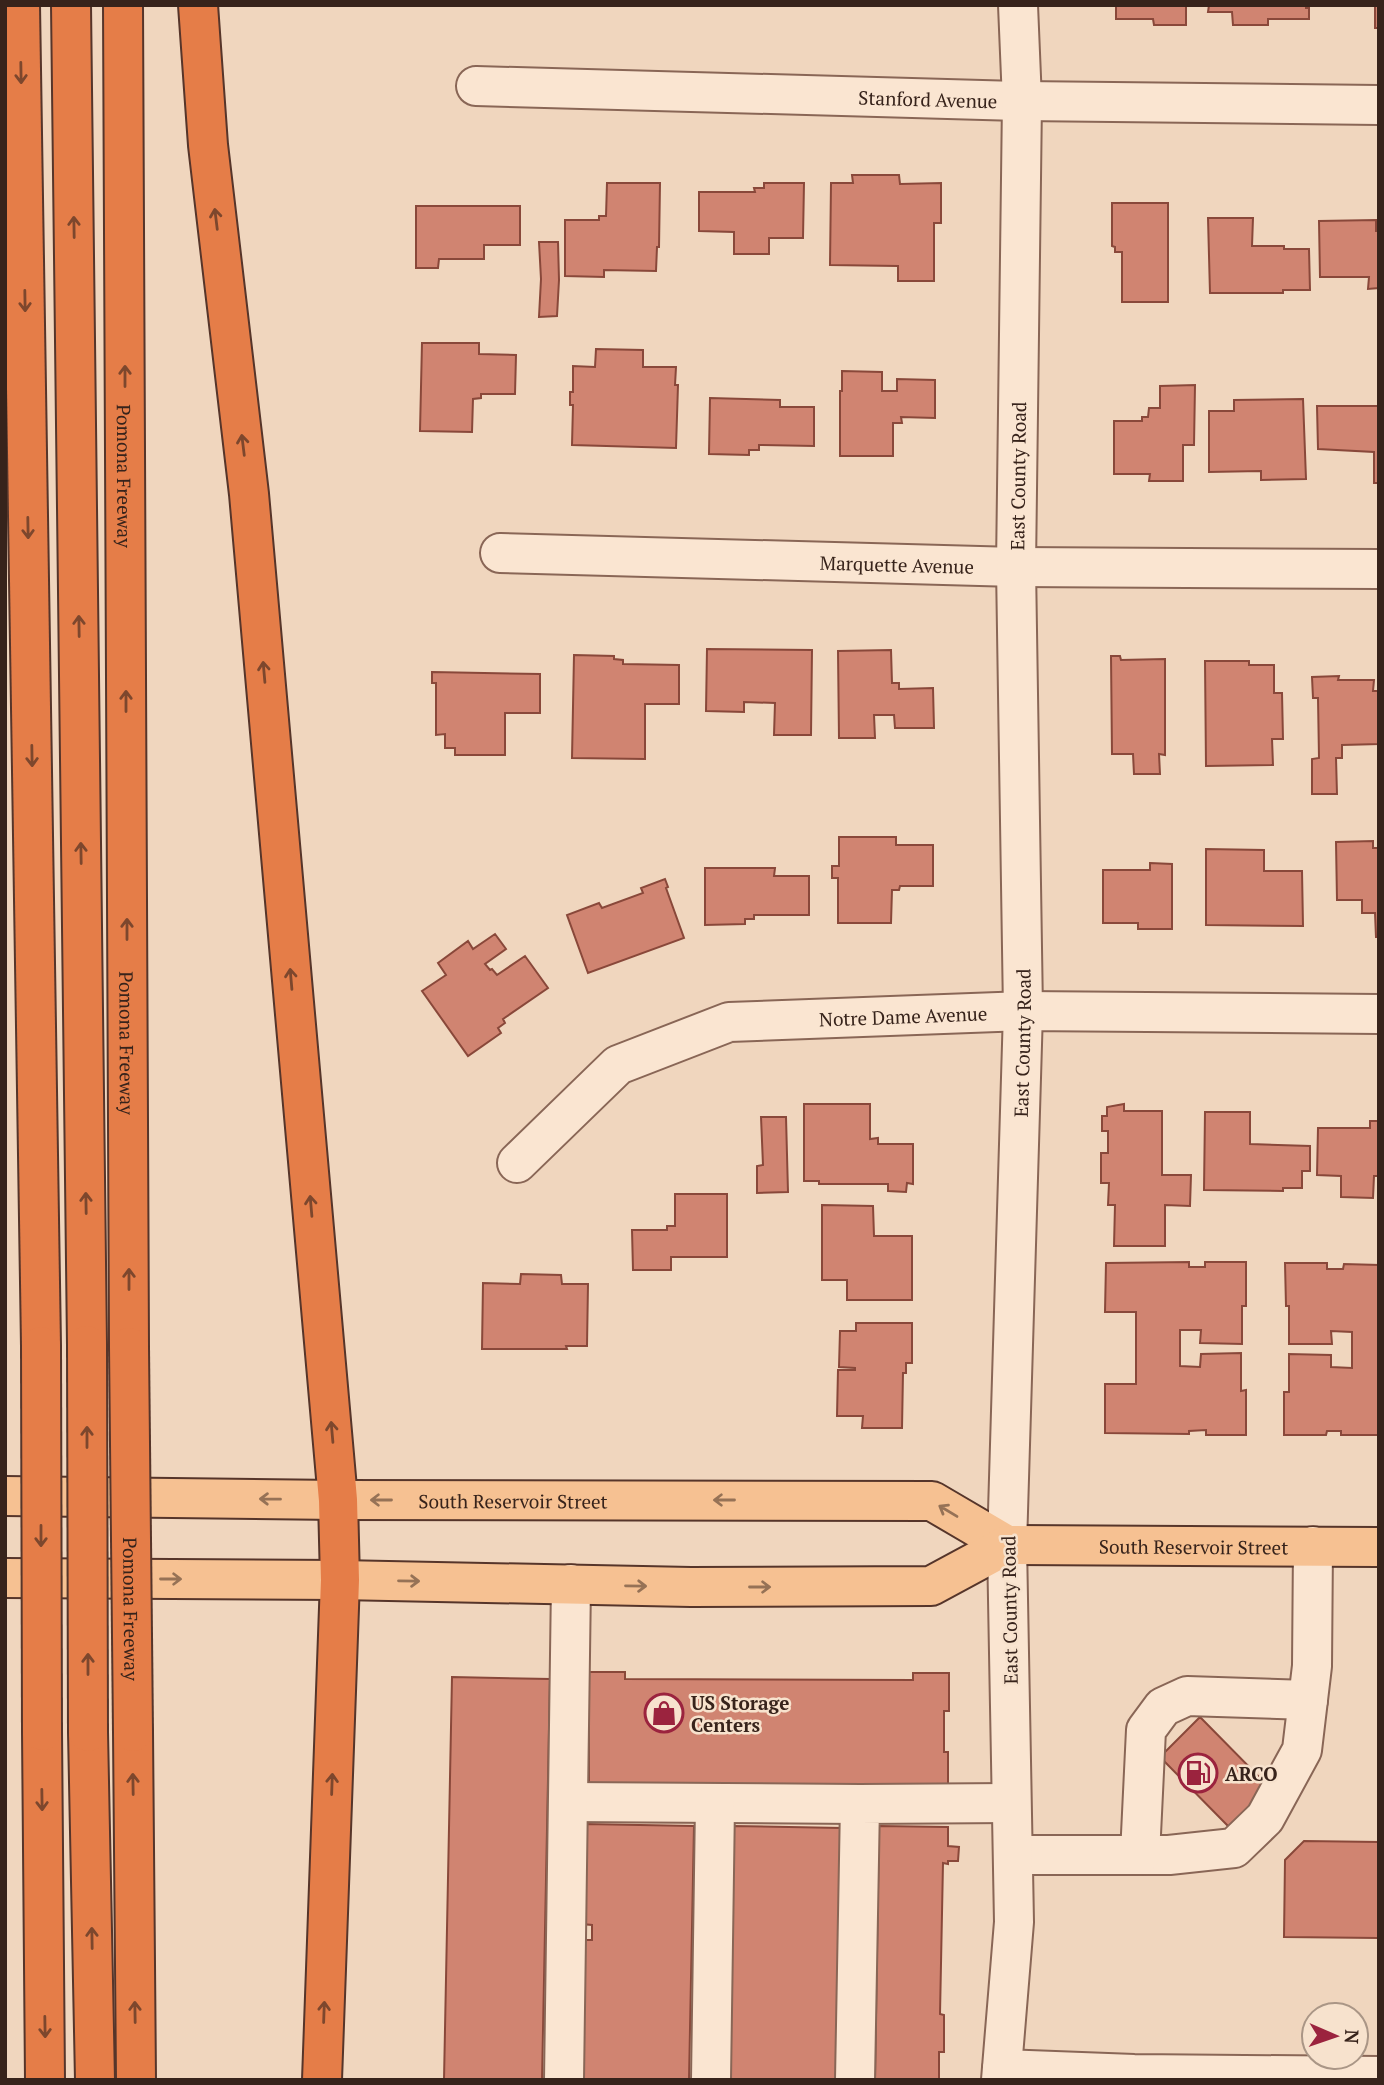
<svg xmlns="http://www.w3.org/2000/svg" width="1384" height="2085" font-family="'PT Serif',serif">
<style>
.building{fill:#d08471;stroke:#89483a;stroke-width:2}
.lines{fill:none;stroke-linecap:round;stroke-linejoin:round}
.minor-casing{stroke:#896656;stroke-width:42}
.major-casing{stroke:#56352a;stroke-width:42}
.highway-casing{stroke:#56352a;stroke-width:42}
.minor{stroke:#fae5d1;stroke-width:38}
.major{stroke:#f6c192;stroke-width:38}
.highway{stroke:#e57d48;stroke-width:38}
.highway-bridge-casing{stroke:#56352a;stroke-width:42;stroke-linecap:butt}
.highway-bridge{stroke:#e57d48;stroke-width:38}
.oneway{stroke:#7d472d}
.oneway2{stroke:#967256}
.labels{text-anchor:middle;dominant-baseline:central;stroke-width:5;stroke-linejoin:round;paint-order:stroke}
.street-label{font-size:19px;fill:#37231b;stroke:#f7e2cd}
.poi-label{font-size:19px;font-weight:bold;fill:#37231b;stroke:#f7e2cd;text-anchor:start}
</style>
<rect width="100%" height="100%" fill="#f0d6be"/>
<path class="building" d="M1116 5H1186V25H1154L1153 19H1116Z
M1209 5H1306V8H1309V19H1268V25H1233L1232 12H1208Z
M1375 5H1379V28H1375Z
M852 175H899L900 184 941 183V223H934V281H898V266L830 265 831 183H853Z
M607 183H660L659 247H657L656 271 604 270V277L565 276V220H599V216H606Z
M764 183H804L803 238H769V254H734V232L699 231V192H755L754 188H764Z
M1112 203H1168V302H1122V252H1115V247L1112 246Z
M416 206H520V245H484V259H439L438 268H416Z
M1208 218H1253L1252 246H1284V249H1309L1310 290H1283V293H1210Z
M1376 220V231H1379V288L1368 289 1369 277H1320L1319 221Z
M539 242H558L559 280 557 316 539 317 541 279Z
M422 343H479V354L516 355 515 394H481V398L473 399 472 432 420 431Z
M596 349 643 350V367H676L675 385H678L676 448 572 445 573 405H570V392H573V366L595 367Z
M842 371 882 372V391H897V379L935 380V418L901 417 902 423H893V456H840V391H842Z
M1195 385 1194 445H1183V481H1149L1150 474H1114V421H1142V417H1148L1149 408H1160V386Z
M710 398 780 400V407H814V446L759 445V450H749V455L709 454Z
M1303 399 1306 479 1261 480V471L1209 472V411H1234V400Z
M1317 406H1379V483H1374V452L1318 449Z
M707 649 812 650 811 735H774L775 703 744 702V712L706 711Z
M891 650 892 683H899V689L933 688 934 728H895L894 715H874L875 738H839L838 651Z
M574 655 614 656V659L623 660V664L679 665V704H645V759L572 758Z
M1111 656H1120L1121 660 1165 659V755L1159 754 1160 774H1134L1133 754H1112Z
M1205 661H1249V665H1274V693H1282L1283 739H1272L1273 765 1206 766Z
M432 672 540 674V713H505V755H455V748H445V734L436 735V683H432Z
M1339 676 1338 680H1374L1373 691H1379V744L1342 745V758H1336L1337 794H1312V759L1319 758 1318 698H1313L1312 677Z
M839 837H896V845H933V886H900L899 890H892L891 923H838V878H832V866H839Z
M1373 841V848H1379V937H1376L1375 913H1362V900H1337L1336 842Z
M1206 849 1264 850V871H1302L1303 926 1206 925Z
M1150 863 1172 864V929H1138V923H1103V870H1150Z
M705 868H775L774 876H809V915H754V919H745V924L705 925Z
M665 879 668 887 666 888 684 938 588 973 567 915 599 903 602 908 643 893 641 888Z
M495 934 506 949 485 964 490 970 492 969 497 975 525 956 548 988 503 1019 505 1023 498 1028 501 1033 468 1056 422 991 446 975 438 963 468 941 473 949Z
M804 1104H870V1139L878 1138V1144H913V1184L907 1183 906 1192 888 1191V1184H819V1181H804Z
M1124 1104V1111H1162V1175H1191L1190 1206 1165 1205V1246H1114L1115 1205H1108L1109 1183H1101V1153H1108V1131H1102V1116H1107V1107Z
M1205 1112H1250V1144L1310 1146V1171H1302V1188H1283V1191L1204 1190Z
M761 1117H786L788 1192 757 1193V1166L763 1165Z
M1370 1121H1379V1176H1374L1373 1198 1341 1197V1176L1317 1175 1318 1128H1370Z
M675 1194H727V1257H671V1270H633L632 1230H667V1226H675Z
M822 1205 873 1206 874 1236H912V1300H847V1280H822Z
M1189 1262V1267H1205V1262H1246V1306H1242V1344L1200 1343 1201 1330H1180V1366L1200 1367 1201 1354 1241 1353V1391L1246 1390V1435H1206V1430L1189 1431V1434L1105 1433V1384H1136V1312H1105L1106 1263Z
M1285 1263H1327V1269H1343L1344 1264 1379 1265V1435H1341V1431H1327L1326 1435H1284V1392H1289V1354L1331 1355V1367L1352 1368V1332L1331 1331 1332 1344H1289V1306H1286Z
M521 1274 561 1275 562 1284H588L587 1346H566L567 1349H482L483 1283 520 1284Z
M856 1323H912V1363H906V1373H903L902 1428H862L863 1416H837L838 1370H855V1368L839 1367 840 1331H856Z
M589 1672H625V1679L913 1680V1673H949V1711H944V1752H948V1786H589Z
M452 1677 550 1679 542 2080H444Z
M1200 1717 1269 1787 1229 1827 1160 1757Z
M585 1824 694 1826 689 2080H579L582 1940H592V1925L582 1924Z
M732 1826 842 1828 837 2080H727Z
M879 1826 948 1827V1846L959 1847 958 1861H948V1864L943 1863 940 2014 944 2015V2052H939V2080H875Z
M1304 1841 1379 1842 1378 1938 1284 1937 1285 1860Z"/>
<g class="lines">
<defs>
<g id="minor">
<path id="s1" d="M476 86 1022 101 1379 105"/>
<path id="s2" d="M500 553 1016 567 1379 569"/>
<path id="s3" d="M517 1163 618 1065 729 1022 1023 1011 1379 1014"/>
<path d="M568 1802 860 1804"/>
<path d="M1013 1855H1169L1234 1848 1265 1818 1302 1750 1312 1666 1313 1546"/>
<path d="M1140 1855 1146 1730 1163 1707 1187 1696 1308 1700"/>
<path d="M1002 2069 1134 2074 1379 2076"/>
<path d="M564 2080 571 1584"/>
<path d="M711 2080 715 1804"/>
<path d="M855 2080 860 1804 1011 1803"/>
<path id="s4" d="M1001 2080 1014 1922 1007 1545 1023 1011 1016 567 1022 101 1018 5"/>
</g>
<g id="major">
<path id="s5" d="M5 1496 338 1500 932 1501 1007 1545"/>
<path id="s6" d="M5 1578 340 1580 691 1587 931 1586 1007 1545 1379 1547"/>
</g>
<g id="highway">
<path d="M20 5 41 1346"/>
<path d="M71 5 87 1345"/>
<path id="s7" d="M123 5 129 1347"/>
<path d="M198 5 208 145 249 494 338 1500 340 1580 322 2080"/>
<path d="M42 1731 45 2080"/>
<path d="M88 1732 95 2080"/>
<path d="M133 1732 136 2080"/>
</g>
</defs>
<use href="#minor" class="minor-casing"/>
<use href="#major" class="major-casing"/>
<use href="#highway" class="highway-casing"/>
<use href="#minor" class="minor"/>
<use href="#major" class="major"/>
<use href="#highway" class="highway"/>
<defs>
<g id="highway-bridge">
<path d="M87 1345 88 1732"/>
<path d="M41 1346 42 1731"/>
<path id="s8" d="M129 1347 133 1732"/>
</g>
</defs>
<use href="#highway-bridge" class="highway-bridge-casing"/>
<use href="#highway-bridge" class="highway-bridge"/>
</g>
<defs><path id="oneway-shaft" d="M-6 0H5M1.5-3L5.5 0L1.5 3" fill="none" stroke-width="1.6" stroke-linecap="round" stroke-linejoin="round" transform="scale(1.75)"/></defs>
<g class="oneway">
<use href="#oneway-shaft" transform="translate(21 73) rotate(89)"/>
<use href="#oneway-shaft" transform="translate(216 219) rotate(-97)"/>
<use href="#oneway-shaft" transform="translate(74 227) rotate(-91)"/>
<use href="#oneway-shaft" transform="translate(25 301) rotate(89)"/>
<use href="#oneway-shaft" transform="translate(125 376) rotate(-90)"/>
<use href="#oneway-shaft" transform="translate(243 445) rotate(-97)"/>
<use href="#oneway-shaft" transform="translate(28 528) rotate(89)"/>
<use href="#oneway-shaft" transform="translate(79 626) rotate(-91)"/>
<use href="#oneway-shaft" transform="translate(264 672) rotate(-95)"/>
<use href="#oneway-shaft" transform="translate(126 701) rotate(-90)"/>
<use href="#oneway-shaft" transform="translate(32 756) rotate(89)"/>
<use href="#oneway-shaft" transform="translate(81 853) rotate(-91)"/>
<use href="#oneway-shaft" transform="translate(127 929) rotate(-90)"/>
<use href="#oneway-shaft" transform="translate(291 979) rotate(-95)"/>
<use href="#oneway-shaft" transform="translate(86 1203) rotate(-91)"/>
<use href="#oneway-shaft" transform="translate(311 1206) rotate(-95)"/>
<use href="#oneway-shaft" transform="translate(129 1279) rotate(-90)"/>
<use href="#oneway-shaft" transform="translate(332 1432) rotate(-95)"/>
<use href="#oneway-shaft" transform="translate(87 1437) rotate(-90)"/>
<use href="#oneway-shaft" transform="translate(41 1536) rotate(90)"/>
<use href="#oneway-shaft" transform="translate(88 1664) rotate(-90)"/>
<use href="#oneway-shaft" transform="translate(133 1784) rotate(-91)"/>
<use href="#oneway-shaft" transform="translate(332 1784) rotate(-88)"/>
<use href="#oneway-shaft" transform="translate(42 1800) rotate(89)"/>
<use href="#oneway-shaft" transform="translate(92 1938) rotate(-91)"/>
<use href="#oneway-shaft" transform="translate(135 2012) rotate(-91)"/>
<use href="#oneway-shaft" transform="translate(324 2012) rotate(-88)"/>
<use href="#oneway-shaft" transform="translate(45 2027) rotate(89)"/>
</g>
<g class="oneway2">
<use href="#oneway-shaft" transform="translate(270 1499) rotate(-179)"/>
<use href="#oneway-shaft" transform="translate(381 1500) rotate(180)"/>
<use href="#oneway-shaft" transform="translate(724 1500) rotate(-180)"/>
<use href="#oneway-shaft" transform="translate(948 1511) rotate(-149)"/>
<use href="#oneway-shaft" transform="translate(171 1579)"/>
<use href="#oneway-shaft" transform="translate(409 1581) rotate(1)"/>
<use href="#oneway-shaft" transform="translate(636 1586) rotate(1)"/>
<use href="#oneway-shaft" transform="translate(760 1587)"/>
</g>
<defs>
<symbol id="shop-ring" viewBox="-11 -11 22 22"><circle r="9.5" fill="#f7e2cd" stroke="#9b233e" stroke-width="1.5"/><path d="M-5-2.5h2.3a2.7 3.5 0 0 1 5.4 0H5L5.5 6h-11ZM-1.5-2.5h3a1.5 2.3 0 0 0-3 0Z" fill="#9b233e"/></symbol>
<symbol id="fuel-ring" viewBox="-11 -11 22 22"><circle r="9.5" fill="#f7e2cd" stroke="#9b233e" stroke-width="1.5"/><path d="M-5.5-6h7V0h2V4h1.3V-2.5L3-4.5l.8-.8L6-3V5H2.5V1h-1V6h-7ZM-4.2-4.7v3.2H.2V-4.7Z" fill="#9b233e"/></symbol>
</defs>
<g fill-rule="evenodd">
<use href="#shop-ring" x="642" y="1691" width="44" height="44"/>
<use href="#fuel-ring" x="1176" y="1751" width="44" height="44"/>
</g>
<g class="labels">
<g class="street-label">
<text stroke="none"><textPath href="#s1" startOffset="452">Stanford Avenue</textPath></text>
<text stroke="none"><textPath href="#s7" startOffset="471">Pomona Freeway</textPath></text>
<text stroke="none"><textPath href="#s4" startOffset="1605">East County Road</textPath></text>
<text stroke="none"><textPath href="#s2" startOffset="397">Marquette Avenue</textPath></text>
<text stroke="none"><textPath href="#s3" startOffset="434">Notre Dame Avenue</textPath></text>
<text stroke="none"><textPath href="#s7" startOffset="1038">Pomona Freeway</textPath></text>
<text stroke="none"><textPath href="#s4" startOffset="1038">East County Road</textPath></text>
<text stroke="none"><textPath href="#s5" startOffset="508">South Reservoir Street</textPath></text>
<text stroke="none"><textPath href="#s6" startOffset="1199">South Reservoir Street</textPath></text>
<text stroke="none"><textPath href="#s8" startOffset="262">Pomona Freeway</textPath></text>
<text transform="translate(1009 1610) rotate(-91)">East County Road</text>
</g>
<g class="poi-label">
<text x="691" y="1702">US Storage<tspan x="691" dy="22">Centers</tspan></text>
<text x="1225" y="1773">ARCO</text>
</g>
</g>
<rect width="1384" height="2085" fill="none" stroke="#37231b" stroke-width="14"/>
<g transform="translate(1335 2036) rotate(92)"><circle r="33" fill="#f7e2cd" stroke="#aa9686" stroke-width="2"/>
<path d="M0-5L12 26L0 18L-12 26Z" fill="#9b233e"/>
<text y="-10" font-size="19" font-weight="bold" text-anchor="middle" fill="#37231b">N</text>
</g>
</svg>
